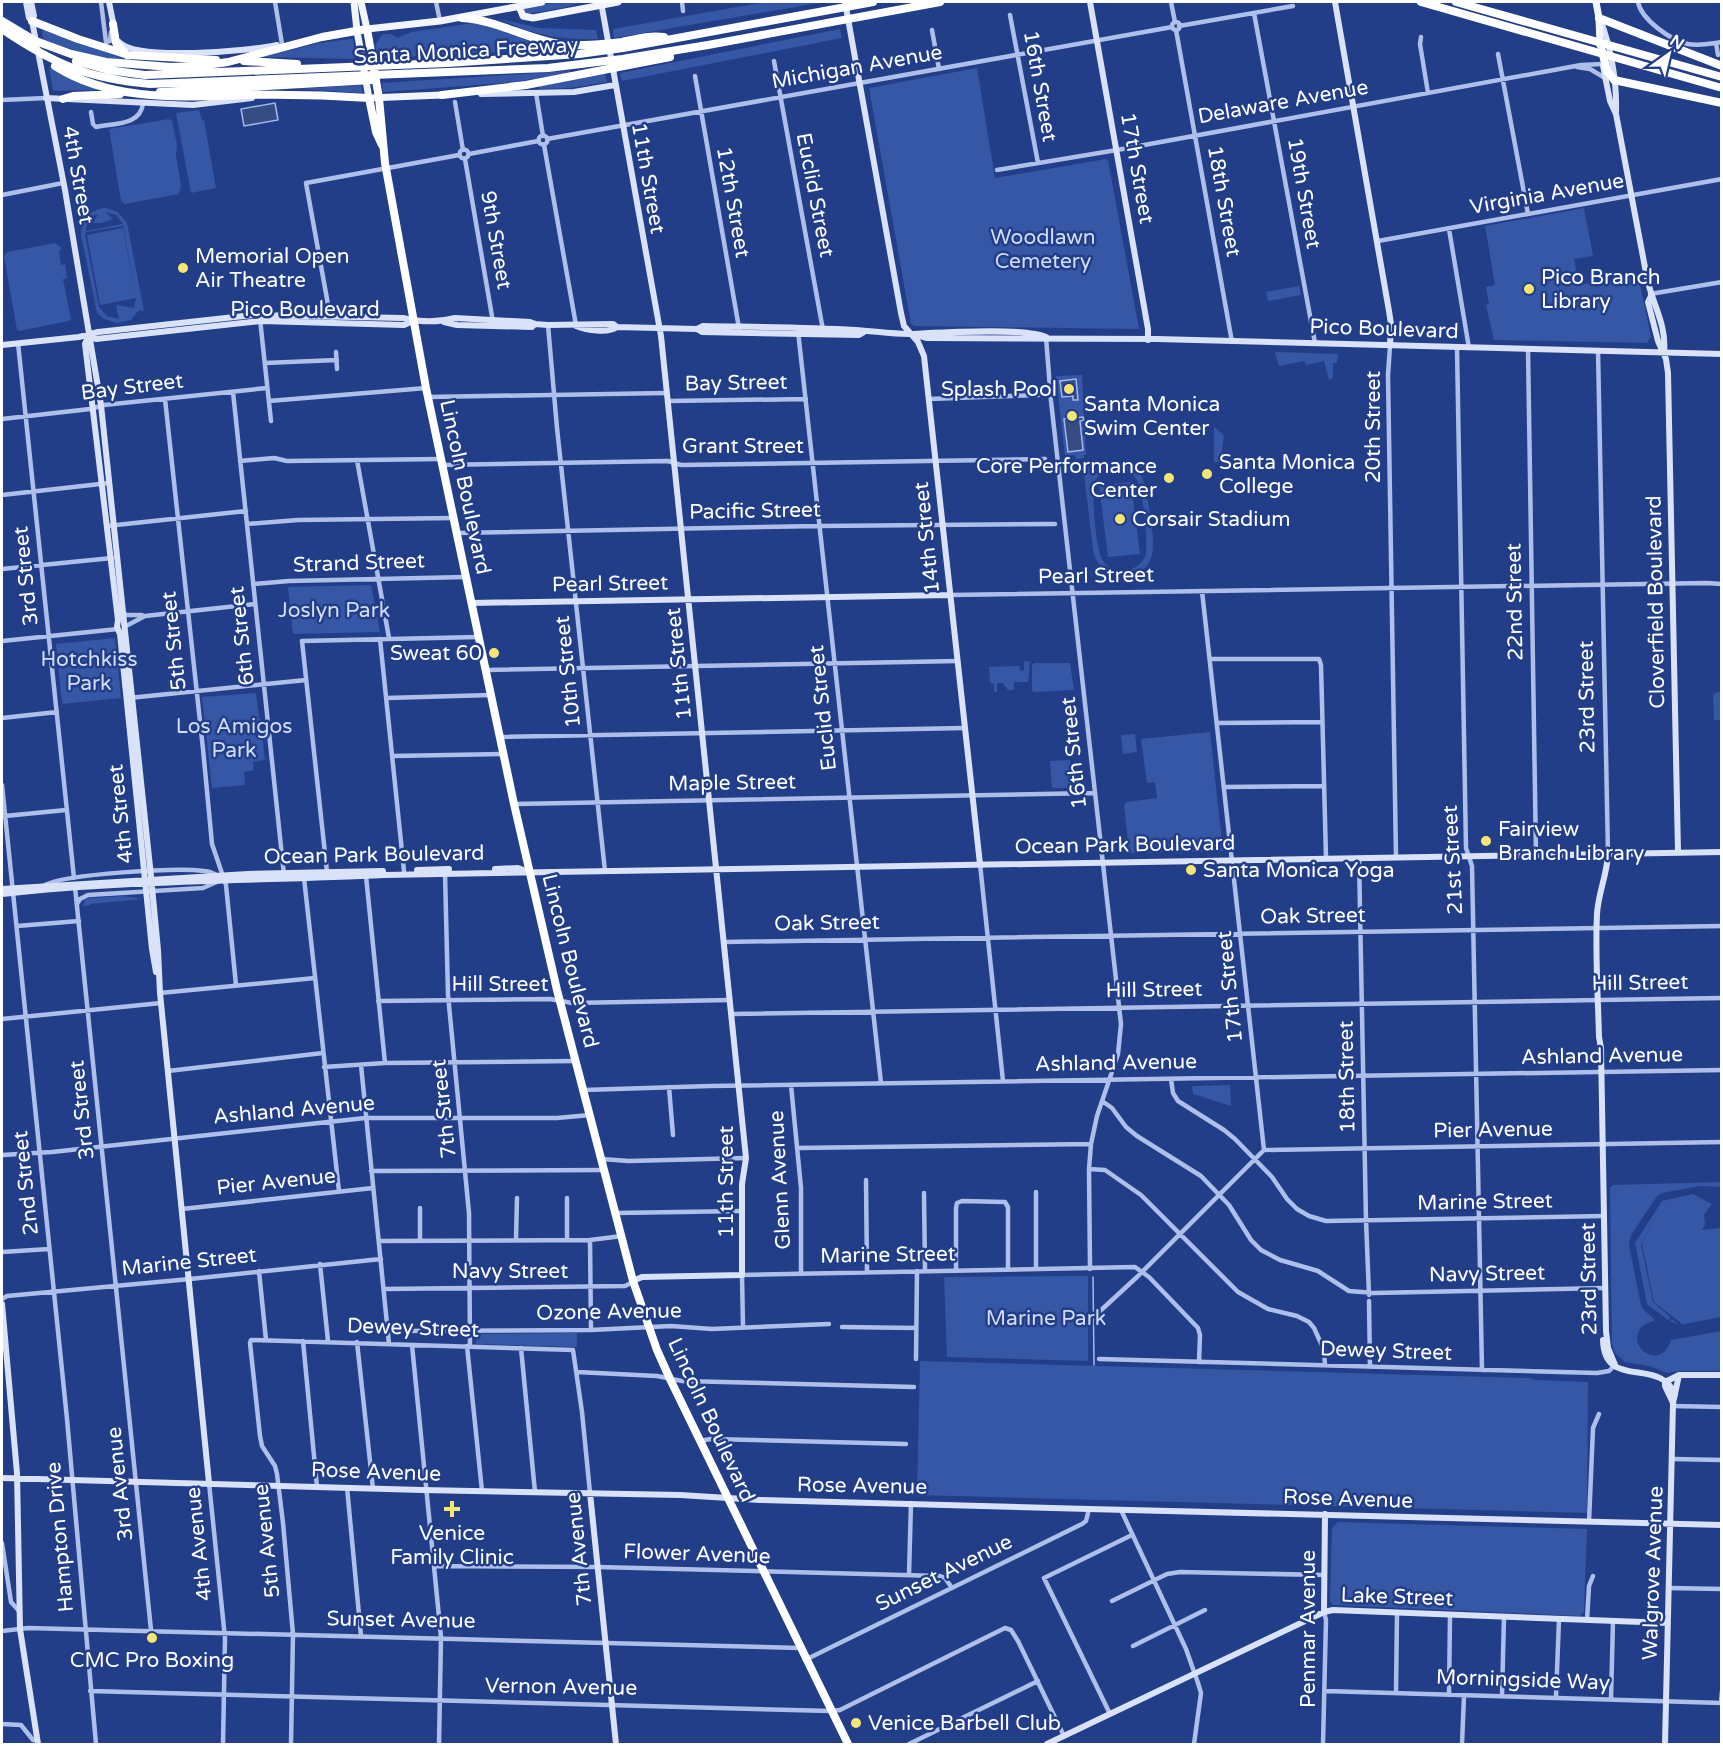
<svg xmlns="http://www.w3.org/2000/svg" width="1723" height="1746" font-family="'Varela Round',sans-serif">
<style>
.green{fill:#3656a6;fill-rule:evenodd}
.water{fill:#384c84;stroke:#a2b8eb;stroke-width:1.5}
.lines{fill:none;stroke-linecap:round;stroke-linejoin:round}
.stream{stroke:#a2b8eb;stroke-width:1.5}
.street{stroke:#aebfea;stroke-width:4.5}
.secondary{stroke:#dae2f8;stroke-width:6}
.primary{stroke:#f2f5fe;stroke-width:7}
.highway{stroke:#fff;stroke-width:8}
.poi-dot{fill:#f6e671;stroke:#223e89;stroke-width:2}
.labels{text-anchor:middle;dominant-baseline:central;stroke-width:5;stroke-linejoin:round;paint-order:stroke}
.street-label{font-size:21px;fill:#fff;stroke:#223e89}
.park-label{font-size:21px;fill:#d3ddf8;stroke:#223e89}
.poi-label{font-size:21px;fill:#fff;stroke:#223e89;text-anchor:start}
</style>
<rect width="100%" height="100%" fill="#223e89"/>
<path class="green" d="M560 2H584L562 8 527 14 524 11 527 7Z
M765 2H824L614 38 613 29Z
M499 19 539 28 596 30 598 39C559 40 534 35 499 19Z
M480 22 549 45V50L378 58 375 45 383 34H391L397 38 411 32Z
M840 29 842 38 622 81 620 73Z
M45 30 127 60C98 58 71 51 43 39L42 31Z
M349 39H353L356 59 262 57 320 43Z
M49 67 102 90 53 91Z
M977 68 995 178 1106 159 1108 160 1139 329 914 326 911 324 869 88Z
M570 71V73L515 82 383 92 382 83Z
M605 73 607 82 570 88 540 89 538 86Z
M361 85 363 93 296 89Z
M199 110 202 120H204L216 188 191 193 176 113Z
M169 119 172 121 177 145 176 155 181 185 179 194 125 204 121 201 109 129Z
M106 208 118 212 127 223 144 311 139 310 131 320 117 323 104 319 97 313 81 235C81 219 90 209 106 208ZM105 212 116 215 123 224 136 298 134 308 116 305 119 319 107 316 99 307 85 235 86 232 123 226 122 224 86 231C86 223 90 216 98 214L93 223H102L113 219Z
M1584 208 1593 256 1574 259 1579 285 1638 275 1651 337 1647 343 1494 340 1486 305 1489 304 1486 287 1495 285 1485 226Z
M123 228 136 298 100 305 87 235Z
M55 243 62 248 59 252 61 265 65 264 67 278 63 279 71 319 69 321 19 331 17 330 4 256 7 252Z
M1299 286 1301 295 1268 301 1266 292Z
M1275 352 1338 354 1337 363H1333V378L1329 380 1324 361 1306 365 1304 361 1280 366 1278 364Z
M1082 375 1086 455H1084V458L1076 459 1075 455 1065 456 1056 376Z
M1214 427 1224 435 1222 451 1224 462H1214Z
M1113 462C1131 462 1143 472 1146 489 1148 507 1157 542 1151 558 1139 588 1098 579 1093 550L1083 465H1089L1091 476 1098 468ZM1114 468C1123 468 1132 471 1137 480 1143 490 1149 546 1145 557 1141 564 1135 569 1127 570 1118 572 1109 569 1103 561 1096 551 1090 491 1096 480 1099 473 1106 470 1114 468Z
M1131 482 1140 554 1108 557 1099 485Z
M371 585 380 632 293 634 288 587Z
M115 638 121 698 62 704 56 644Z
M1024 661 1030 662 1028 682H1014V690H1008L1003 683H997V692H994V684L990 683 989 667 1019 666 1020 671 1024 670Z
M1034 663H1070L1074 690 1034 692 1032 690V665Z
M1720 692 1721 720H1714L1713 696 1715 693Z
M256 693 259 717H254L260 718 265 760 253 762 254 770 244 772 245 785 212 788 202 697Z
M1210 732 1223 851 1129 853 1124 805 1126 802 1157 798 1155 782 1147 783 1141 739Z
M1135 734 1137 752 1123 754 1121 735Z
M1070 760 1072 788H1052L1050 761Z
M123 896 143 899 90 904V905L83 906 85 900 88 898Z
M1230 1085 1231 1106 1193 1094 1192 1086Z
M1721 1182V1187L1700 1186 1662 1193 1657 1196 1631 1235 1629 1245 1641 1305 1643 1309 1655 1320C1650 1323 1643 1324 1640 1329 1627 1349 1662 1371 1671 1340L1721 1331V1371H1678L1667 1373 1649 1366 1625 1362 1615 1353 1612 1344 1610 1188 1613 1185Z
M1693 1194 1712 1204 1704 1215 1705 1225 1702 1230 1721 1228V1317L1679 1325 1670 1321 1672 1319 1679 1325 1682 1324 1654 1302 1642 1244 1659 1209 1641 1245 1653 1302 1671 1318 1668 1320 1647 1304 1635 1243 1662 1201Z
M1088 1276V1361L947 1357 944 1277Z
M577 1333V1347L476 1344V1334Z
M920 1361 1530 1378 1535 1380 1588 1382 1587 1513 917 1495Z
M1338 1522 1587 1529 1584 1612 1580 1616 1333 1605 1330 1601 1332 1528Z"/>
<path class="water" d="M275 103 278 120 244 126 241 109Z
M1076 379 1078 400H1073V396L1062 397 1060 381Z
M1083 417 1084 420 1080 421 1083 450 1068 452 1064 419Z"/>
<g class="lines">
<path class="stream" d="M1093 1277 1094 1365"/>
<path class="street" d="M101 2 106 42 110 41 111 32
M275 2 282 44
M436 2 440 21
M682 2 683 11
M1171 2 1175 22
M1638 2C1641 19 1670 40 1688 44 1699 46 1710 44 1722 42
M1254 13 1315 343
M1010 15 1038 163
M1172 26a4 4 0 1 1 8 0a4 4 0 1 1-8 0Z
M1179 26 1293 6
M932 30 939 69
M1176 30 1232 342
M1421 37 1420 44 1428 93
M1716 43 1718 55
M1498 54 1528 214
M774 61 823 330
M1577 67 1590 69 1605 78
M695 76 739 328
M536 93 543 136
M2 100 46 98
M455 102 463 150
M91 112 93 124 96 127C113 123 141 126 143 103
M538.5 140a4.5 4.5 0 1 1 9 0a4.5 4.5 0 1 1-9 0Z
M547 139 1172 27
M544 145 576 325
M459.5 154a4.5 4.5 0 1 1 9 0a4.5 4.5 0 1 1-9 0Z
M469 154 538 141
M465 159 493 322
M997 170 1117 150 1581 65 1602 64
M2 195 63 183
M1449 229 1469 348
M1378 241 1722 179
M1650 294 1722 282
M332 318 329 310 306 183 459 155
M260 319 271 421
M548 325 557 428 605 871
M798 331 881 1083
M1046 337 1051 401 1121 1024 1118 1054 1097 1116 1091 1144 1089 1169 1090 1269
M18 343 74 878
M1390 346 1388 375 1396 857
M1457 348 1466 848 1472 866 1482 1370
M1528 349 1536 855
M1598 350 1608 854
M336 352 337 369
M265 363 337 360
M233 392 284 875
M428 397 666 393
M165 399 203 749 212 844 226 885 236 985
M929 399 1039 395
M269 401 426 388
M668 401 806 399
M2 419 90 409 104 405 267 388
M357 460 389 638
M240 461 274 458 287 461 440 459
M441 465 668 461 681 465 1045 459
M2 495 109 483
M247 524 298 520 453 518
M107 526 246 511
M457 533 819 526 1055 524
M2 569 112 558
M253 584 289 581 466 577
M950 595 1706 583 1722 584
M122 611 126 615H142
M126 626 145 616 255 604
M380 639 404 871
M2 641 118 629
M1210 659H1319L1321 665 1326 858
M486 670 958 661
M129 698 306 680
M386 698 491 695
M2 718 57 712
M1217 723 1322 722
M500 737 964 728
M392 756 503 754
M2 785 67 1419 96 1744
M1225 787 1324 786
M515 804 1094 793
M5 816 66 810
M1359 858 1366 1220 1369 1295
M980 864 1003 1081
M327 872 302 641 478 637
M445 873 448 995 469 1213 470 1346
M366 876 385 1063
M304 878 339 1191
M45 885C66 874 178 867 204 871 209 871 213 873 217 875
M75 887 151 1630
M77 904 80 899 88 895 203 888 219 881
M17 926 79 921
M725 942 1722 926
M160 993 315 978
M378 1001 550 999 572 1003 730 1000
M732 1014 1722 998
M2 1019 161 1003
M361 1065 389 1344
M324 1067 385 1063 576 1061
M168 1071 323 1053
M1171 1079 1173 1093 1178 1101 1224 1130 1235 1139 1272 1177 1287 1199 1297 1209 1309 1216 1326 1221 1604 1216
M791 1085 801 1188V1273
M669 1087 673 1135
M584 1090 710 1086 1722 1070
M1102 1101 1112 1108 1126 1127 1137 1136 1201 1176 1229 1205 1251 1240 1261 1250 1280 1260 1318 1271 1349 1291 1374 1293 1605 1288
M797 1148 1091 1144
M1264 1150 1722 1142
M2 1155 52 1152 365 1118H557L590 1115
M601 1159 629 1161 746 1158
M1089 1169 1105 1170 1141 1195 1238 1292 1268 1309 1297 1316 1309 1322 1314 1328 1324 1350 1325 1365
M371 1171 604 1170
M866 1180 867 1272
M1036 1192V1269
M924 1193 925 1271
M420 1208V1241
M182 1209 373 1188
M615 1213 742 1211
M516 1240 517 1198
M567 1240V1198
M590 1240 591 1330
M379 1241 590 1240 622 1236
M2 1252 49 1249
M320 1264 328 1341
M259 1271 266 1340
M956 1271V1208L957 1203 962 1201 1005 1202 1008 1207V1269
M385 1289 625 1286 633 1282
M2 1299 7 1296 190 1279 381 1259
M1369 1301 1370 1367
M1099 1312 1137 1277 1264 1150 1202 591
M743 1327 742 1275 1135 1267 1149 1277 1198 1328 1200 1335 1199 1362
M842 1327 916 1328
M389 1331 591 1330 671 1326 712 1329 829 1324
M303 1341 317 1487
M357 1342 373 1489
M412 1345 441 1637 439 1744
M467 1346 482 1491
M521 1348 535 1492
M916 1359 917 1271
M1099 1359 1597 1373 1609 1371 1615 1365
M577 1372 657 1376 682 1381 914 1387
M1673 1406 1722 1407
M699 1441 711 1439 906 1444
M1673 1459 1722 1460
M209 1483 225 1638 223 1744
M347 1487 361 1636
M1121 1510 1186 1649 1198 1683 1201 1693 1194 1744
M1589 1522 1593 1428 1599 1414
M2 1543 11 1602 19 1611
M435 1566 598 1567 940 1576 945 1578 952 1588
M909 1575 911 1503
M1669 1588 1722 1589
M1112 1601 1167 1574 1180 1572 1324 1575
M1587 1620 1589 1586 1593 1576
M2 1631 28 1628 800 1648
M1133 1646 1205 1610
M805 1660 1082 1524 1086 1521 1089 1509
M90 1691 831 1711 840 1710 856 1702 1005 1628 1011 1630 1018 1641 1064 1736
M1325 1691 1722 1703
M1396 1693 1397 1613
M1449 1695 1450 1615
M1502 1696 1504 1617
M1556 1697 1559 1619
M1611 1699 1613 1621
M1721 1703 1722 1691
M1110 1714 1044 1578 1132 1535
M2 1724 21 1725 33 1740H38
M291 1744 293 1634 283 1523 277 1474 275 1466 262 1446 260 1436 250 1343 251 1340 573 1350 582 1412 590 1493
M909 1744 1038 1681
M1323 1744 1326 1620 1324 1612
M1462 1744 1464 1696"/>
<path class="secondary" d="M26 2 29 18 32 21
M31 2 34 16 32 21 65 190 101 405 151 876 158 950 160 993 209 1483
M109 2 114 27
M601 2 661 336 746 1158 742 1184V1275L642 1277 633 1281
M845 2 901 313 904 326 918 342 924 356 980 864
M1090 2 1148 329V340
M1335 2 1389 311 1391 324 1390 346
M1600 19C1611 47 1617 82 1616 112
M119 42C136 61 251 51 277 45
M1603 66 1610 101 1616 114 1647 278C1652 303 1667 325 1664 352
M481 94 574 92 615 85
M46 98 193 105 252 98
M1651 296 1648 302 1658 341 1666 359 1668 373 1678 852
M444 322 457 325 532 327 535 324
M576 326C586 330 608 334 617 327
M697 329 703 326C754 327 804 327 855 330 873 331 891 334 909 334 935 333 1027 327 1046 337
M912 334 927 338 1157 339 1722 354
M88 336 96 339 261 321 404 325 413 321
M88 337 85 344 118 620 117 627 120 634 152 949 156 972
M2 345 79 337 98 332 253 315 403 318C420 322 437 323 455 318L530 322 535 324 548 325 613 324 617 327 697 329 702 332 859 335 864 332
M471 603 950 595
M1608 854C1607 875 1598 894 1597 914 1595 955 1598 996 1599 1037L1601 1048 1606 1331 1608 1348 1615 1365
M495 869 518 868 526 871
M417 870 449 869
M2 889 248 874 383 871
M2 894C128 880 257 881 384 875L1722 852
M2 1304 17 1473 20 1629 38 1744
M1603 1340C1604 1391 1661 1356 1675 1395
M1665 1382 1679 1375H1722
M1665 1382V1386L1673 1403
M2 1478 422 1490 680 1495 760 1500 1089 1509 1722 1525
M590 1493 616 1744
M1324 1612 1325 1514
M1047 1744 1324 1612 1333 1610 1668 1623
M1665 1744 1673 1403 1679 1375"/>
<path class="primary" d="M354 2 357 31 369 98 442 95
M361 2 367 29 440 21 542 2
M1596 2 1599 18 1600 45
M519 6 523 16 533 18 618 2"/>
<path class="highway" d="M1421 2 1722 88
M1456 2 1722 77
M462 18C499 20 529 41 566 45 584 46 604 44 622 42 636 39 649 35 664 37
M1599 18 1722 66
M2 21 37 42
M32 21 78 39 128 55 216 60
M113 24 116 43 127 55
M2 29C52 63 88 79 150 84L548 68 622 59 708 45 940 2
M33 40 71 54 106 62 171 67 199 66 228 62 322 37 367 29 379 98 385 163 426 388 514 804 557 990 633 1281 657 1350 670 1379 848 1744
M1602 51 1607 71 1614 80 1722 103
M76 61 108 70 145 75 447 63 579 54 623 48 873 2
M244 61 297 64
M55 66C112 102 180 97 244 95 286 94 327 95 369 98L376 132 382 145
M160 92 372 80
M442 95 526 85 670 57
M63 99 73 96 120 94"/>
</g>
<g class="poi-dot">
<circle cx="183" cy="268" r="6"/>
<circle cx="1529" cy="289" r="6"/>
<circle cx="1069" cy="389" r="6"/>
<circle cx="1072" cy="416" r="6"/>
<circle cx="1207" cy="474" r="6"/>
<circle cx="1169" cy="478" r="6"/>
<circle cx="1120" cy="519" r="6"/>
<circle cx="494" cy="653" r="6"/>
<circle cx="1486" cy="841" r="6"/>
<circle cx="1191" cy="870" r="6"/>
<path d="M449 1500h6v6h6v6h-6v6h-6v-6h-6v-6h6z"/>
<circle cx="152" cy="1638" r="6"/>
<circle cx="856" cy="1723" r="6"/>
</g>
<g class="labels">
<g class="street-label">
<text transform="translate(466 51) rotate(-3)">Santa Monica Freeway</text>
<text transform="translate(857 67) rotate(-10)">Michigan Avenue</text>
<text transform="translate(1040 86) rotate(80)">16th Street</text>
<text transform="translate(1283 102) rotate(-10)">Delaware Avenue</text>
<text transform="translate(1137 168) rotate(80)">17th Street</text>
<text transform="translate(78 175) rotate(80)">4th Street</text>
<text transform="translate(648 178) rotate(80)">11th Street</text>
<text transform="translate(1304 193) rotate(80)">19th Street</text>
<text transform="translate(1547 194) rotate(-10)">Virginia Avenue</text>
<text transform="translate(815 195) rotate(79)">Euclid Street</text>
<text transform="translate(1224 201) rotate(80)">18th Street</text>
<text transform="translate(733 202) rotate(80)">12th Street</text>
<text transform="translate(496 240) rotate(80)">9th Street</text>
<text x="305" y="309">Pico Boulevard</text>
<text transform="translate(1384 329) rotate(2)">Pico Boulevard</text>
<text transform="translate(736 383) rotate(-1)">Bay Street</text>
<text transform="translate(132 387) rotate(-7)">Bay Street</text>
<text transform="translate(1373 427) rotate(-90)">20th Street</text>
<text x="743" y="446">Grant Street</text>
<text transform="translate(465 487) rotate(78)">Lincoln Boulevard</text>
<text transform="translate(755 511) rotate(-1)">Pacific Street</text>
<text transform="translate(927 538) rotate(-96)">14th Street</text>
<text transform="translate(359 563) rotate(-2)">Strand Street</text>
<text transform="translate(26 576) rotate(-96)">3rd Street</text>
<text transform="translate(1096 576) rotate(-1)">Pearl Street</text>
<text transform="translate(610 584) rotate(-1)">Pearl Street</text>
<text transform="translate(1515 602) rotate(-91)">22nd Street</text>
<text transform="translate(1656 602) rotate(-91)">Cloverfield Boulevard</text>
<text transform="translate(242 636) rotate(-96)">6th Street</text>
<text transform="translate(174 641) rotate(-96)">5th Street</text>
<text transform="translate(679 664) rotate(-96)">11th Street</text>
<text transform="translate(568 672) rotate(-96)">10th Street</text>
<text transform="translate(1587 697) rotate(-91)">23rd Street</text>
<text transform="translate(823 708) rotate(-96)">Euclid Street</text>
<text transform="translate(1074 753) rotate(-96)">16th Street</text>
<text transform="translate(732 783) rotate(-1)">Maple Street</text>
<text transform="translate(121 814) rotate(-96)">4th Street</text>
<text transform="translate(1125 845) rotate(-1)">Ocean Park Boulevard</text>
<text transform="translate(374 855) rotate(-1)">Ocean Park Boulevard</text>
<text transform="translate(1453 860) rotate(-93)">21st Street</text>
<text transform="translate(1313 916) rotate(-1)">Oak Street</text>
<text transform="translate(827 923) rotate(-1)">Oak Street</text>
<text transform="translate(570 961) rotate(76)">Lincoln Boulevard</text>
<text transform="translate(1640 983) rotate(-1)">Hill Street</text>
<text x="500" y="984">Hill Street</text>
<text transform="translate(1230 987) rotate(-96)">17th Street</text>
<text transform="translate(1154 990) rotate(-1)">Hill Street</text>
<text transform="translate(1602 1056) rotate(-1)">Ashland Avenue</text>
<text transform="translate(1116 1063) rotate(-1)">Ashland Avenue</text>
<text transform="translate(1347 1077) rotate(-91)">18th Street</text>
<text transform="translate(444 1109) rotate(-96)">7th Street</text>
<text transform="translate(82 1110) rotate(-96)">3rd Street</text>
<text transform="translate(294 1110) rotate(-5)">Ashland Avenue</text>
<text transform="translate(1493 1130) rotate(-1)">Pier Avenue</text>
<text transform="translate(780 1180) rotate(-93)">Glenn Avenue</text>
<text transform="translate(276 1182) rotate(-6)">Pier Avenue</text>
<text transform="translate(726 1182) rotate(-90)">11th Street</text>
<text transform="translate(26 1183) rotate(-96)">2nd Street</text>
<text transform="translate(1485 1202) rotate(-1)">Marine Street</text>
<text transform="translate(888 1255) rotate(-1)">Marine Street</text>
<text transform="translate(189 1262) rotate(-6)">Marine Street</text>
<text x="510" y="1271">Navy Street</text>
<text transform="translate(1487 1274) rotate(-1)">Navy Street</text>
<text transform="translate(1589 1279) rotate(-91)">23rd Street</text>
<text transform="translate(609 1312) rotate(-1)">Ozone Avenue</text>
<text transform="translate(413 1328) rotate(2)">Dewey Street</text>
<text transform="translate(1386 1351) rotate(2)">Dewey Street</text>
<text transform="translate(711 1420) rotate(65)">Lincoln Boulevard</text>
<text transform="translate(376 1472) rotate(2)">Rose Avenue</text>
<text transform="translate(120 1484) rotate(-96)">3rd Avenue</text>
<text transform="translate(862 1486) rotate(1)">Rose Avenue</text>
<text transform="translate(1348 1499) rotate(2)">Rose Avenue</text>
<text transform="translate(60 1537) rotate(-95)">Hampton Drive</text>
<text transform="translate(267 1541) rotate(-96)">5th Avenue</text>
<text transform="translate(199 1544) rotate(-96)">4th Avenue</text>
<text transform="translate(579 1549) rotate(-96)">7th Avenue</text>
<text transform="translate(697 1554) rotate(2)">Flower Avenue</text>
<text transform="translate(944 1573) rotate(-26)">Sunset Avenue</text>
<text transform="translate(1653 1573) rotate(-88)">Walgrove Avenue</text>
<text transform="translate(1397 1597) rotate(2)">Lake Street</text>
<text transform="translate(401 1620) rotate(1)">Sunset Avenue</text>
<text transform="translate(1308 1629) rotate(-90)">Penmar Avenue</text>
<text transform="translate(1523 1680) rotate(2)">Morningside Way</text>
<text transform="translate(561 1687) rotate(1)">Vernon Avenue</text>
</g>
<g class="park-label">
<text x="1043" y="237">Woodlawn<tspan x="1043" dy="24">Cemetery</tspan></text>
<text x="334" y="610">Joslyn Park</text>
<text x="89" y="659">Hotchkiss<tspan x="89" dy="24">Park</tspan></text>
<text x="234" y="726">Los Amigos<tspan x="234" dy="24">Park</tspan></text>
<text x="1046" y="1318">Marine Park</text>
</g>
<g class="poi-label">
<text x="195" y="256">Memorial Open<tspan x="195" dy="24">Air Theatre</tspan></text>
<text x="1541" y="277">Pico Branch<tspan x="1541" dy="24">Library</tspan></text>
<text x="1057" y="389" text-anchor="end">Splash Pool</text>
<text x="1084" y="404">Santa Monica<tspan x="1084" dy="24">Swim Center</tspan></text>
<text x="1219" y="462">Santa Monica<tspan x="1219" dy="24">College</tspan></text>
<text x="1157" y="466" text-anchor="end">Core Performance<tspan x="1157" dy="24">Center</tspan></text>
<text x="1132" y="519">Corsair Stadium</text>
<text x="482" y="653" text-anchor="end">Sweat 60</text>
<text x="1498" y="829">Fairview<tspan x="1498" dy="24">Branch Library</tspan></text>
<text x="1203" y="870">Santa Monica Yoga</text>
<text x="452" y="1533" text-anchor="middle">Venice<tspan x="452" dy="24">Family Clinic</tspan></text>
<text x="152" y="1660" text-anchor="middle">CMC Pro Boxing</text>
<text x="868" y="1723">Venice Barbell Club</text>
</g>
</g>
<rect width="1723" height="1746" fill="none" stroke="#ffffff" stroke-width="6"/>
<g transform="translate(1669 54) rotate(34)" stroke="#223e89" stroke-width="4.5" paint-order="stroke">
<path d="M0-4.5L10 22L0 15L-10 22Z" fill="#ffffff"/>
<text y="-9" font-size="16" font-weight="bold" text-anchor="middle" fill="#ffffff">N</text>
</g>
</svg>
